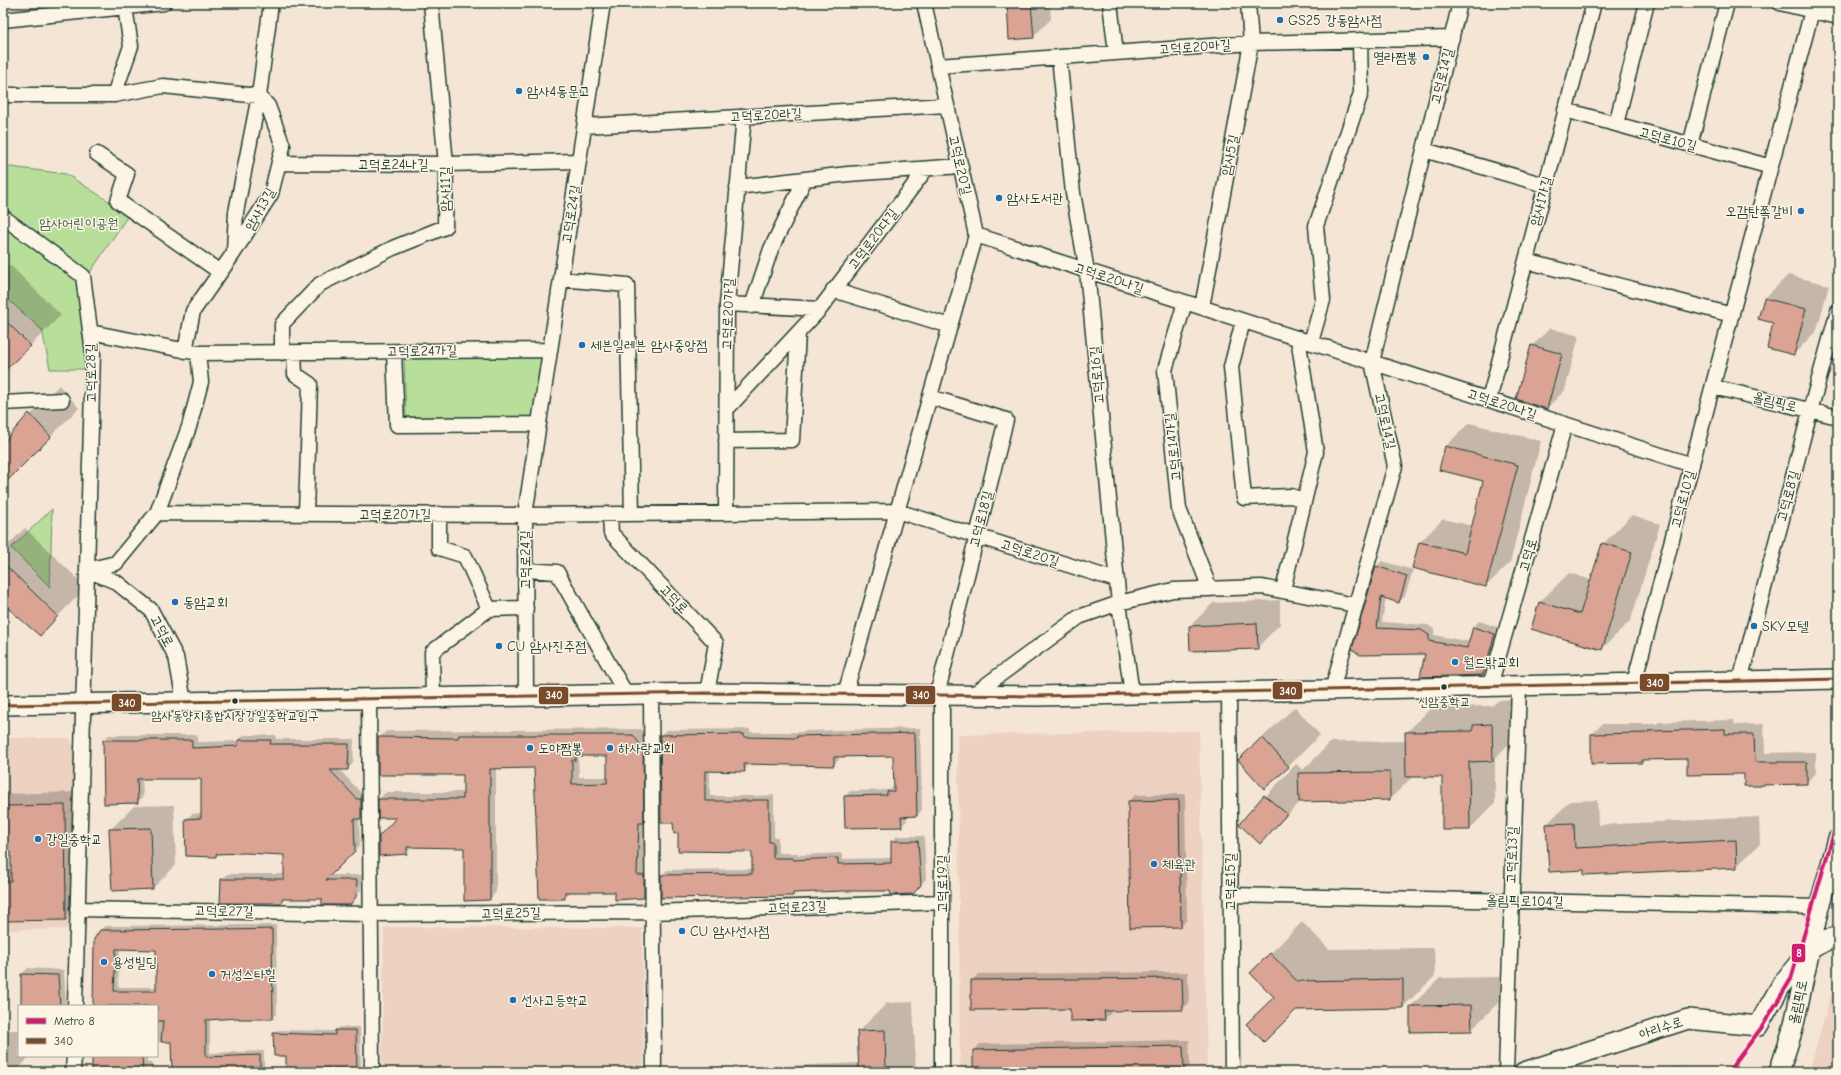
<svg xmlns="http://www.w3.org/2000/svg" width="1841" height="1075" font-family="'Comic Neue','Poor Story',sans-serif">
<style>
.built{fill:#edd1c1}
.green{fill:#b8df9a;stroke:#6c8e67}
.shadow{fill:#0003;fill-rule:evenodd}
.building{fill:#daa393;stroke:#1f3d34;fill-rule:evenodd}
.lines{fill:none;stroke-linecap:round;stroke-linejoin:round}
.street-casing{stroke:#1f3d34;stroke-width:17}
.secondary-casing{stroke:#1f3d34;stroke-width:22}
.street{stroke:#fcf5e5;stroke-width:14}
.secondary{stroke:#fcf5e5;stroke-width:19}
.bus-1-casing{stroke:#fcf5e5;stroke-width:6}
.bus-1{stroke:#7a4b2a;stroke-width:3}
.metro-1-casing{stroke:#fcf5e5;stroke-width:7}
.metro-1{stroke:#d11d70;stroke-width:4}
.poi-dot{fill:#1f6fb2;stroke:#fcf5e5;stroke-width:1.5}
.bus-dot{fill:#1f3d34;stroke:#fcf5e5;stroke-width:1.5}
.labels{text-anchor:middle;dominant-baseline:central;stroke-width:3;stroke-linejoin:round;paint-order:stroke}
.bus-label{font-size:13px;fill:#1f3d34;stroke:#fcf5e5}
.poi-label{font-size:14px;fill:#1f3d34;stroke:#fcf5e5;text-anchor:start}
.street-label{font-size:14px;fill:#1f3d34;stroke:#fcf5e5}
.park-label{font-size:14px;fill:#3e5d48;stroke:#fcf5e5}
.line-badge{stroke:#fcf5e5;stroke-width:1.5}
.badge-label{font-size:11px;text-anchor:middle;font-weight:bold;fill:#fff}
</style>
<rect width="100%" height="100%" fill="#f5e5d5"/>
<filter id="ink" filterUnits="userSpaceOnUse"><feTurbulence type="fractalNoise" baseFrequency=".025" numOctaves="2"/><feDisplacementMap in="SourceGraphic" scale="8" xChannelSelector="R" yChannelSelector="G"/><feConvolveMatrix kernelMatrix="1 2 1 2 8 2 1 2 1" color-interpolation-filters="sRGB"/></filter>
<g filter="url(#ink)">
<path class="built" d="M1199 731 1207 1069 1193 1072H960L958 735Z
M3 738H69L75 748 70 929 3 930Z
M384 927 642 928 644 1072H382Z
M1838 970V1072H1809Z"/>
<path class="green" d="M3 166 66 174 129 214 89 274 3 212Z
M3 217 83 276 85 369H50L42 330 3 295Z
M545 356 534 417H406L404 357Z
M52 509 50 587 11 548Z
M1677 1068 1703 1071 1705 1072H1660Z"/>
<path class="shadow" d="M1008 3H1050L1051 19 1033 37Z
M10 265 61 315 30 346 3 366V272Z
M1788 275 1829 285 1817 330 1794 354 1775 322 1765 298Z
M1550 328 1579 336 1565 390 1547 408 1532 346Z
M59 385 79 408 3 484V444Z
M1469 423 1541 441 1510 563 1486 586 1420 542 1443 519 1473 526 1484 481 1446 446Z
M3 503 10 510 3 517Z
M1632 515 1660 524 1631 620 1602 649 1532 628 1540 602 1569 573 1592 580 1603 544Z
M25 528 86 587 40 635 3 602V550Z
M1382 561 1413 570 1405 596 1399 602 1386 598 1382 622 1428 625 1434 629V635L1470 642 1473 627 1479 621 1500 628 1489 668 1483 674 1427 653 1360 654 1376 567Z
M1280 600V624L1257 648 1190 626 1213 603Z
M1517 699 1518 735 1495 758V803L1470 829 1443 776H1413L1390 799 1301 801 1260 843 1240 824 1296 764 1303 770 1331 742 1406 741V733L1432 707 1492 706 1499 700Z
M1295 707 1320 735 1288 767 1239 759Z
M1734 720 1735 725 1764 724 1765 753 1816 752V773L1806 783 1745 773 1688 758 1644 759 1641 762 1592 763V734L1602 724H1657L1659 722Z
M920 728 922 810 917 815 906 816 907 821 901 826 845 796 850 791 889 790 895 786 894 755 839 756V760L833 765 750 763 744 771 710 770V796H756L774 795V837H778V853H798V855L843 853V859L892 858V842L897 836H924L926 879 913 893 891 890 796 892 793 895 662 875 667 870 753 869V851L679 832 674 822H662L661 735 666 730 750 729V732H802L804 731Z
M641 729 650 741 644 869 651 868V890L644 897 616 891H572L564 898 535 767 496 768V892L489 900 465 847H413L406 853 398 817 379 799 386 792H464V774L379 738 386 731ZM578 755H608V777H579Z
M109 735H198L197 742 238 741 244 735H276V739H354L353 763 348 769H339L362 794H366L367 812 359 818 360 845 330 875H362L361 890 349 904 323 898H285L281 902 222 879 227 874H285V854L245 852 219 853 216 856 187 855 186 819 192 814 202 813V778H142L143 796 138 802 104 740Z
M77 792 78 906 65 919H3V882H16V880H3V869H12V851L3 852V794Z
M1185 794 1187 920 1181 926 1129 801 1135 795Z
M1597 800 1598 825 1759 817 1760 844 1736 867 1585 869 1547 824 1570 801Z
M174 805 176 865 153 888 110 830 134 806Z
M1302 922 1329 949 1434 948 1435 976 1403 1007 1296 1009 1275 996 1251 973Z
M276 925 277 1013 273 1018 240 1016 210 1018V1053L264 1051V1072H172V1041L157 1042V1006H94L100 930 105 926ZM120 948 157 949V987H118Z
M28 968 64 970 66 1006H22V974Z
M1188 972 1189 1003 1182 1009 1110 1010 1111 1013 1104 1019 1071 1008 972 981 978 974Z
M1500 977V1001L1471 1030 1411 1006 1440 978Z
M913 1002 916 1072H781L786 1066 860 1063 858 1032 887 1003Z
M340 1027H360L361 1072H287V1055L274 1034 278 1030 335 1031Z
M3 1030H19V1056H30L16 1072H3Z
M1189 1040 1190 1065 1183 1071 974 1072V1050L980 1044Z
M92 1056H147V1063H152L153 1072H93Z"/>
<path class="building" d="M1007 3H1031L1034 38 1009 40Z
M1764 298 1806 309 1794 355 1767 348 1773 323 1758 319Z
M3 318 31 346 3 372Z
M1531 345 1562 354 1547 409 1516 399Z
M29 413 51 437 3 485V443Z
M1445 446 1518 465 1486 587 1412 568 1419 542 1465 553 1483 481 1439 470Z
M1602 543 1632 552 1602 650 1531 629 1539 602 1580 614Z
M3 563 58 616 40 636 3 604Z
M1376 566 1407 576 1399 603 1381 597 1377 628 1421 630 1429 635V641L1467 648 1473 627 1495 634 1483 675 1420 677 1425 654 1360 655 1352 649Z
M1257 623 1258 649 1190 651 1189 626Z
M1492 724 1493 761 1469 762 1470 830H1442V777H1406L1405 732 1473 731V725Z
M1725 729V734H1754L1755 762H1807V784L1761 785V786H1744V774L1687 775V759L1642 760V763L1591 764V734L1648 733V731Z
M915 733 917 816 901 817 902 827 845 828 844 796 887 795V791H894L893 756 834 757V766L744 764 745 772 705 771V801H751V800H769V842H773V858H793V860L838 858V864L891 863V841H918L921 885 913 894 891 895 890 891H842L793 893V896L661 898V875L752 874V852L678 851V833L674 834 673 823H661L660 735 744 734V737L797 738V736Z
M459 735H633L643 748 644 823H639L637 875H644V898L615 900V892H565V899H539L534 768 490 769V900L464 901V848L407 847V854L379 856V836L396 818H378V799H463V775H378V737L458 738ZM576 756H607V783L572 784V760H576Z
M1262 737 1289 767 1264 789 1238 760Z
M103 740H192V748L238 746V740H271L270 744H349L348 770H330L357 799H361V819H354L355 851 326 880H357L356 897 350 905H322V899H282V903H220L221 879H284V855L245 853 216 854V857L186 856 185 819 201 818V779H137L138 803 104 804Z
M1390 772V800L1299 802 1298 773Z
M1264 795 1287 814 1260 844 1239 824Z
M1179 800 1181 927 1130 928 1128 801Z
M65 805 66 920 3 921V881H11V852L3 853V806Z
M1574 823 1575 848 1736 840 1737 868 1584 875V870L1549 872 1546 824Z
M151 828 153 889 112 891 109 829Z
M229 929V930L272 929 273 1019H239V1018L206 1020V1057L260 1055V1072H172L171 1042H161L163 1021H157V1006H93L94 939 100 930ZM116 949 156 950V991H114Z
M1270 953 1297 981 1403 979V1008L1296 1010 1264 1042 1246 1024 1274 997 1250 973Z
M21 974 58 975 60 1006H21Z
M1182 978 1183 1010 1104 1011 1105 1020 1070 1021V1009L971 1010V980Z
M1471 1005 1472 1031 1410 1032V1006Z
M335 1030H356L357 1072H286V1056H274L273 1033 335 1035Z
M885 1030 886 1072H859L857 1031Z
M1183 1046 1184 1072H973V1050Z
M92 1056H142L143 1072H92Z"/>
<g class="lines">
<defs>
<path id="street" d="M1110 3 1116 53
M1780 3 1838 17
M3 20 164 3
M1059 57 1073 193 1087 271 1119 603 1132 694
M938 66 1251 43 1452 38
M3 95H114L163 86 259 96 268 106 283 146 271 194 233 254 193 311 185 351
M114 95 131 46 125 7
M1565 110 1771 167
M1616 124 1647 3
M585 126 947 105
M1690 145 1727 3
M1424 150 1545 185
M97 154 127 174 118 201 220 272
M279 163 446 164 579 161
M737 187 848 174 961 166
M3 217 83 276 93 353 75 1006
M976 235 1692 465
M234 251 236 212 259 96 271 3
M1526 261 1732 315
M561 279 627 285 632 514
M833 290 950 326
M1185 302 1165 370 1179 509 1210 589
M727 304 820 309
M752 306 771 249 805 179
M1202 307 1251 43 1248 3
M1243 321 1231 367 1244 498 1291 496 1304 500
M90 332 198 353 550 350
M1311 342 1323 300 1316 226 1361 93 1360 40
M394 352 397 425 539 424
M282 353V324L320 284 393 248 445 227 446 164 431 3
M294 353 295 374 310 384 306 514
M1713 387 1838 417
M930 397 1006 420 937 695
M1489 400 1594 3
M3 403 62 400
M726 410 820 309 926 169
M726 441 792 440 798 333
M726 512 727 304 744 116
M157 513 525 515 897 511 1116 580
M439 514V548L465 556 489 609
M610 514 611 533 716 643 707 693
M87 570 116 563 157 513 189 427 201 382 198 353
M87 570 116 582 151 610 176 657 184 702
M525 570 557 572 627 696
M1283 590 1316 452 1298 338
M1740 681 1810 411 1838 311
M1634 683 1814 3
M1490 686 1565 424
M1332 690 1395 466 1372 362 1460 3
M1229 692 1232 1072
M845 694 976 235 924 3
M651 695 654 1072
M971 696 1079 617 1119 603 1173 590 1262 587 1355 605
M526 697 525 515 603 3
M433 699 432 652 489 609 526 608
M369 700 372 1072
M1230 895 1819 907
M77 909 370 914 652 912 942 902
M73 1072 74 1056
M942 1072V695
M1506 1072 1519 686"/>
<path id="secondary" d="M3 705 707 693 1037 696 1838 679
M1524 1072 1688 1019 1758 1026 1782 984 1810 949 1838 935
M1779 1072 1793 1029 1819 907 1838 839"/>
</defs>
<use href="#street" class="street-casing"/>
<use href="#secondary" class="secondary-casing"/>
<use href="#street" class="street"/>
<use href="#secondary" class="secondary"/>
<defs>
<path id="bus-1" d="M3 705 707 693 1037 696 1838 679"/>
</defs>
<use href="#bus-1" class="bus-1-casing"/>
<use href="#bus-1" class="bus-1"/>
<defs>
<path id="metro-1" d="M1728 1072 1762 1027 1791 979 1838 819"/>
</defs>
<use href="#metro-1" class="metro-1-casing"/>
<use href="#metro-1" class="metro-1"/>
</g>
</g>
<g class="poi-dot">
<circle cx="1280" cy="20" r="4"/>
<circle cx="1426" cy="57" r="4"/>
<circle cx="519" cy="91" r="4"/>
<circle cx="999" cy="198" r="4"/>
<circle cx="1801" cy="211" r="4"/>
<circle cx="582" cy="345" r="4"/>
<circle cx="175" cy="602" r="4"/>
<circle cx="1754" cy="626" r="4"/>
<circle cx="499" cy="646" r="4"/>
<circle cx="1455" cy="662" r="4"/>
<circle cx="530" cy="748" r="4"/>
<circle cx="610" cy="748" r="4"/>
<circle cx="38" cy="839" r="4"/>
<circle cx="1154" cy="864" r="4"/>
<circle cx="682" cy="931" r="4"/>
<circle cx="104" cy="962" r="4"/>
<circle cx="212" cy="974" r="4"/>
<circle cx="513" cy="1000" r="4"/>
</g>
<g class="bus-dot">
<circle cx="1444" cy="687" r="3.5"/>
<circle cx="235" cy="701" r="3.5"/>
</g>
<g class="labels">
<g class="bus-label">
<text x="1444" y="701">신암중학교</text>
<text x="235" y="715">암사동양지종합시장강일중학교입구</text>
</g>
<g class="poi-label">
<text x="1288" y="20">GS25 강동암사점</text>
<text x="1418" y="57" text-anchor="end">열라짬뽕</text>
<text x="527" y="91">암사4동문고</text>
<text x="1007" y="198">암사도서관</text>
<text x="1793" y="211" text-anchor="end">오감탄쪽갈비</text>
<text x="590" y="345">세븐일레븐 암사중앙점</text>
<text x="183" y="602">동암교회</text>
<text x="1762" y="626">SKY모텔</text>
<text x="507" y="646">CU 암사진주점</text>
<text x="1463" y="662">월드밖교회</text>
<text x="538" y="748">도야짬뽕</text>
<text x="618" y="748">하사랑교회</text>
<text x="46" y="839">강일중학교</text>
<text x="1162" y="864">체육관</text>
<text x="690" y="931">CU 암사선사점</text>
<text x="112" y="962">용성빌딩</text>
<text x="220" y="974">거성스타힐</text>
<text x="521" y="1000">선사고등학교</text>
</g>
<g class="street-label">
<text transform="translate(1195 47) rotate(-4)">고덕로20마길</text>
<text transform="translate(1442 76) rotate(-76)">고덕로14길</text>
<text transform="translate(766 115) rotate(-3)">고덕로20라길</text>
<text transform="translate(1668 139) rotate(15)">고덕로10길</text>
<text transform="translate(1230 155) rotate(-79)">암사5길</text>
<text x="393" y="164">고덕로24나길</text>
<text transform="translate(960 165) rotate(77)">고덕로20길</text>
<text transform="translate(445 189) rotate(-90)">암사11길</text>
<text transform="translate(1541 201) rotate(-75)">암사1가길</text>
<text transform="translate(260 209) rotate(-61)">암사13길</text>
<text transform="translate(571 214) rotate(-81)">고덕로24길</text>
<text transform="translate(873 239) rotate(-53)">고덕로20다길</text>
<text transform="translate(1109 278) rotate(18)">고덕로20나길</text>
<text transform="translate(728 314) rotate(-88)">고덕로20가길</text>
<text transform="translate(422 351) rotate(-1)">고덕로24가길</text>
<text transform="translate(91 373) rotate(-91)">고덕로28길</text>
<text transform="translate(1097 375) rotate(-95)">고덕로16길</text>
<text transform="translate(1775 402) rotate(14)">올림픽로</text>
<text transform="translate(1502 404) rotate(18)">고덕로20나길</text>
<text transform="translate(1385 421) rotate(78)">고덕로14길</text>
<text transform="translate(1173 447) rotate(-96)">고덕로14가길</text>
<text transform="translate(1788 496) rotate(-75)">고덕로8길</text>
<text transform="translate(1683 499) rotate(-75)">고덕로10길</text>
<text x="395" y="514">고덕로20가길</text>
<text transform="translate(981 519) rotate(-76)">고덕로18길</text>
<text transform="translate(1030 553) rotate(18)">고덕로20길</text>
<text transform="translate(1528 555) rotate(-74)">고덕로</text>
<text transform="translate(525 560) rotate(-90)">고덕로24길</text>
<text transform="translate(674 599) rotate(46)">고덕로</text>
<text transform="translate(162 631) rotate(62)">고덕로</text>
<text transform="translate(1512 855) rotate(-88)">고덕로13길</text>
<text transform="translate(1230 882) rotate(-90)">고덕로15길</text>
<text transform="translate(942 884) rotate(-90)">고덕로19길</text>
<text transform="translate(1525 901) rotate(1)">올림픽로104길</text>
<text transform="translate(797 907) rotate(-2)">고덕로23길</text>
<text transform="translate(224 911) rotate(1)">고덕로27길</text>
<text transform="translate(511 913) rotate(-1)">고덕로25길</text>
<text transform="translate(1798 1002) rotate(-78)">올림픽로</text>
<text transform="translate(1661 1028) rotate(-18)">아리수로</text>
</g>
<g class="park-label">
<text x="79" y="223">암사어린이공원</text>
</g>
</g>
<g class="line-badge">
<rect x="1639" y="673" width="31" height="19" rx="4" fill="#7a4b2a"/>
<rect x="1272" y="681" width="31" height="19" rx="4" fill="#7a4b2a"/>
<rect x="905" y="685" width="31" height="20" rx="4" fill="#7a4b2a"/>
<rect x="538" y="686" width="31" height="19" rx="4" fill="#7a4b2a"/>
<rect x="111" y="693" width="31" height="19" rx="4" fill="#7a4b2a"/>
<rect x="1791" y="943" width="15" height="20" rx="4" fill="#d11d70"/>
</g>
<g class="badge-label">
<text x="1655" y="687">340</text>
<text x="1288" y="695">340</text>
<text x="921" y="699">340</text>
<text x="554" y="699">340</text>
<text x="127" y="707">340</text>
<text x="1799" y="957">8</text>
</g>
<rect width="1841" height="1075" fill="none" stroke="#fcf5e5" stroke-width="16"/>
<rect x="8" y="8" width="1825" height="1059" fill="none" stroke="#1f3d34" stroke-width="1.5" filter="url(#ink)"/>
<rect x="18" y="1005" width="140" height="52" fill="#fcf5e5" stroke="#a4ab9e"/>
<rect x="26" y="1018" width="20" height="6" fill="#d11d70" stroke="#a4ab9e"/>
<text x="54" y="1025" font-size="12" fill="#1f3d34">Metro 8</text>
<rect x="26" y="1038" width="20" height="6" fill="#7a4b2a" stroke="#a4ab9e"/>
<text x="54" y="1045" font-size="12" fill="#1f3d34">340</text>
</svg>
